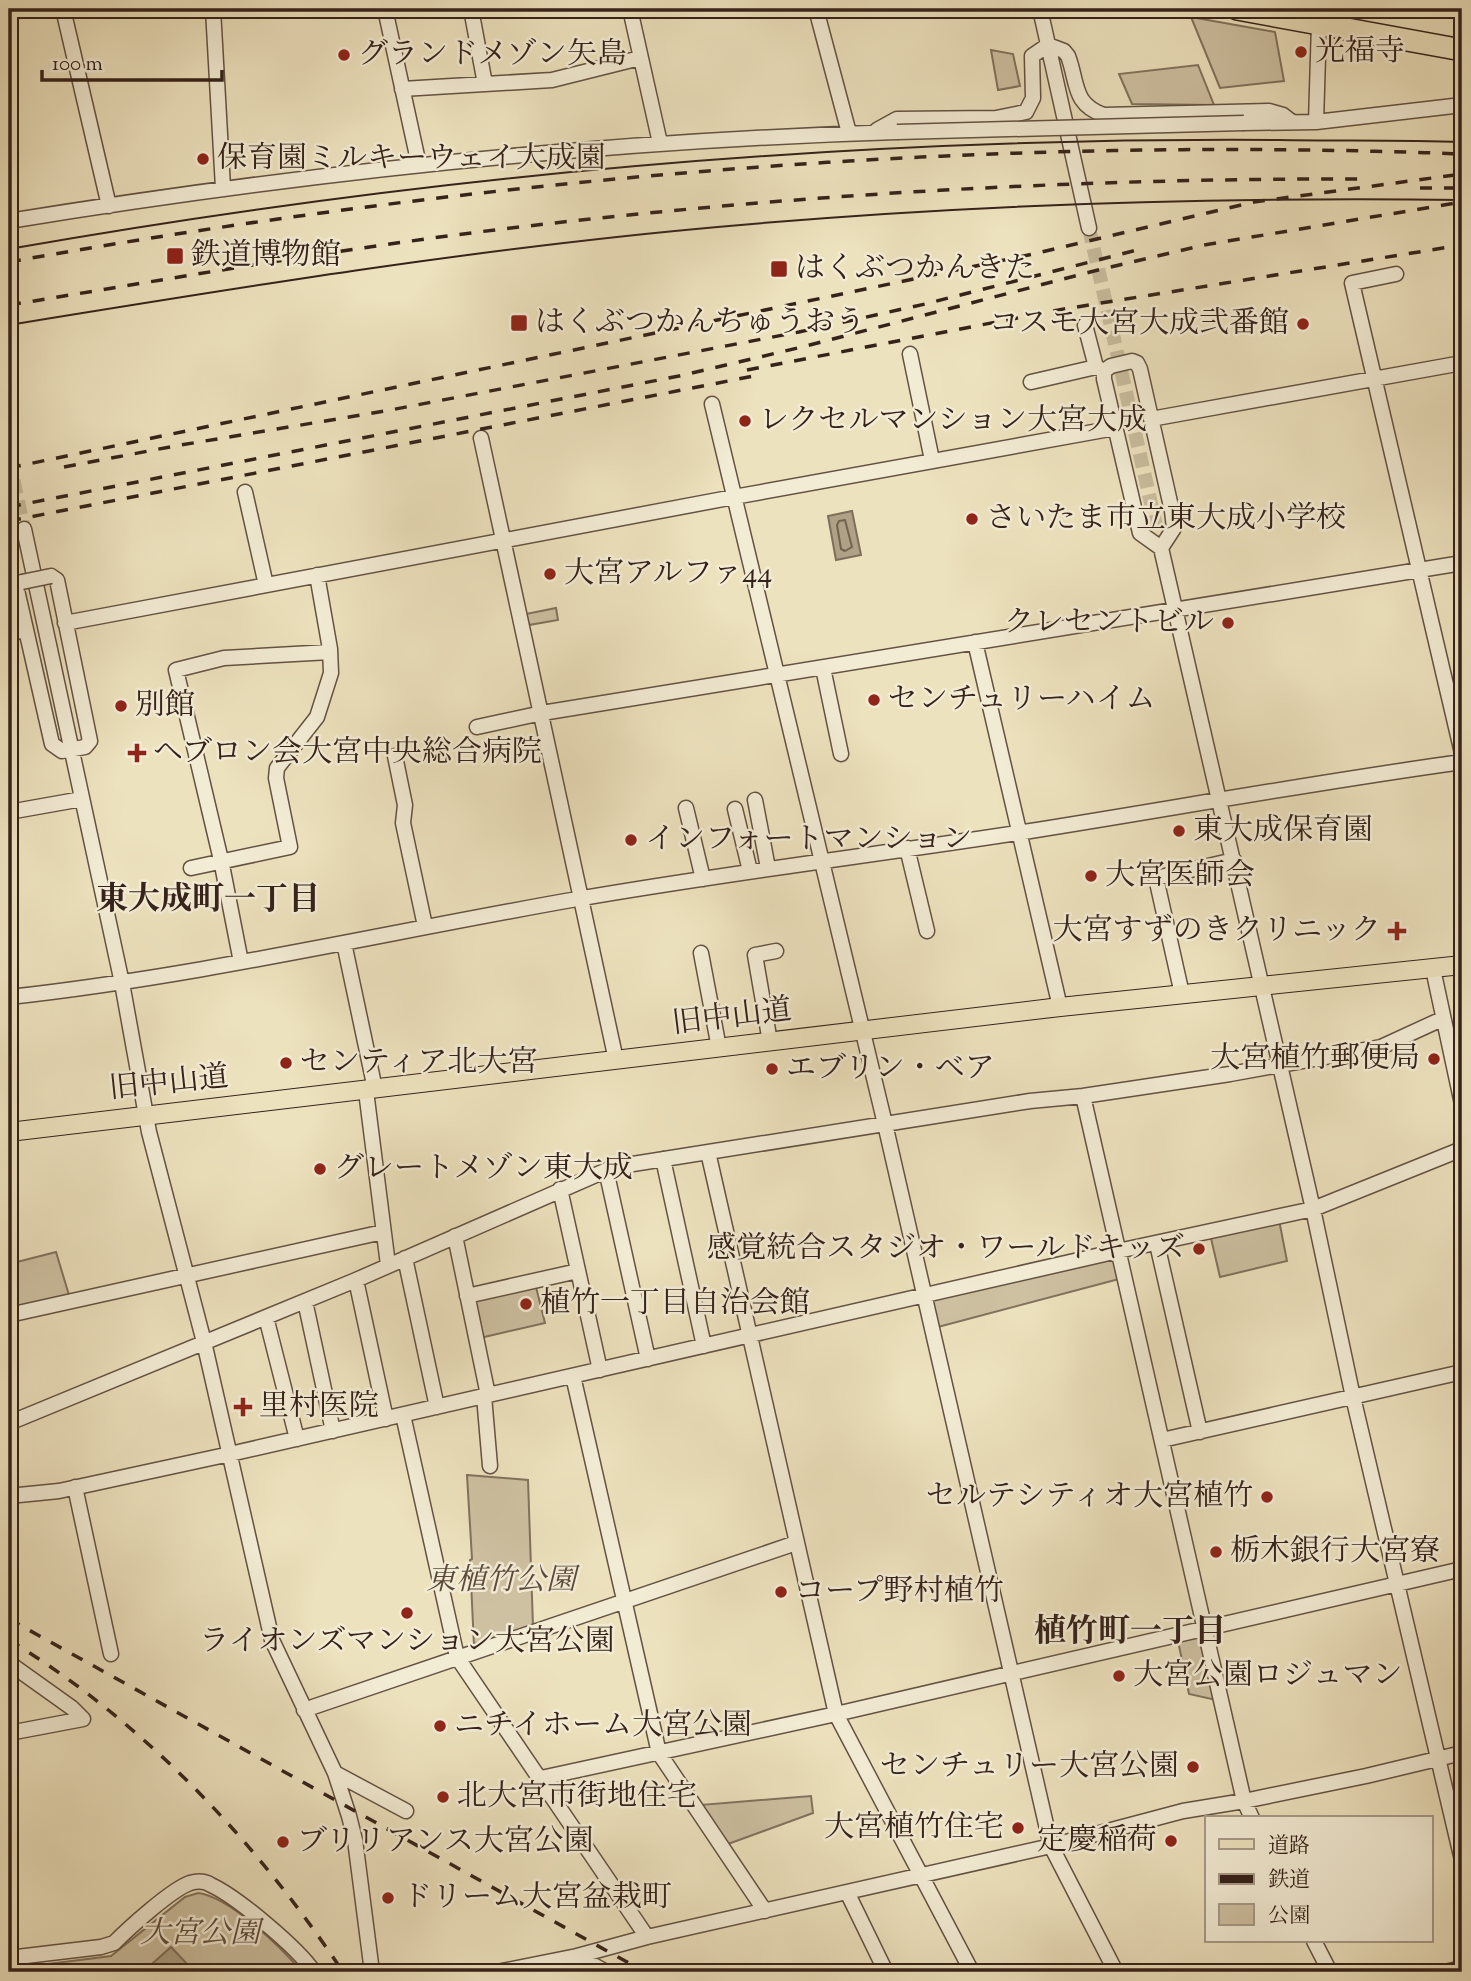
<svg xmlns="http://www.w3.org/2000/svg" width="1471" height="1981" font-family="'Sorts Mill Goudy','Noto Serif JP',serif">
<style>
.green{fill:#cec1a2;stroke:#82725e;stroke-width:2}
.water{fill:#aea186;stroke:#7e6e5b;stroke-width:2}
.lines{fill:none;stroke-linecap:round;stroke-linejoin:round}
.shore{stroke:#726250;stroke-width:2}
.minor-tunnel{stroke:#c8bc9d;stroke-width:14;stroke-dasharray:14 7;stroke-linecap:butt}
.minor-casing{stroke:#635243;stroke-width:17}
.major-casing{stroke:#35221a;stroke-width:20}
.highway-casing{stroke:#35221a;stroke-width:24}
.minor{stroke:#f3ecd5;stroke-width:14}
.major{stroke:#ede2be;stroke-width:18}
.highway{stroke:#ede2be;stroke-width:21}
.tram{stroke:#35221a;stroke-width:2}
.rail{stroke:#35221a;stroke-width:3.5;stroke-dasharray:12 12;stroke-linecap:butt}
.minor-bridge-casing{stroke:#635243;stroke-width:17;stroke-linecap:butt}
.minor-bridge{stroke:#f3ecd5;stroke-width:14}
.poi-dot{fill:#8f2418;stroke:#f3ecd5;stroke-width:2.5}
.labels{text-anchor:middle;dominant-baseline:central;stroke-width:5;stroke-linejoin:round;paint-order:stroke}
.poi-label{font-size:30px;fill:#35221a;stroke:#f3ecd5;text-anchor:start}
.street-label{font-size:30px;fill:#35221a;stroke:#f3ecd5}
.park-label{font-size:30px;font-style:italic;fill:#5b4a3c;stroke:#f3ecd5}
.neighbourhood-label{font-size:32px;font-weight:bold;fill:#35221a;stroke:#f3ecd5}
</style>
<rect width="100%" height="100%" fill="#ede2be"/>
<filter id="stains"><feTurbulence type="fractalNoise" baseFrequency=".00286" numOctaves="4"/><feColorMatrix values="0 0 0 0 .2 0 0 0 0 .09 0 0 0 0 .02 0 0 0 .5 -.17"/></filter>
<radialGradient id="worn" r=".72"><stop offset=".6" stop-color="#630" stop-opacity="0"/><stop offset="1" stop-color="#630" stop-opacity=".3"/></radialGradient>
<path class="green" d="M1191 17 1275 32 1284 81 1220 88Z
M991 50 1013 54 1020 86 998 90Z
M1198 65 1214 105 1132 104 1119 74Z
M556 608 558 620 529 625 526 614Z
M1279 1220 1287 1261 1220 1277 1210 1234Z
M56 1252 69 1295 10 1308 9 1264Z
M1115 1257 1119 1279 938 1327 931 1299Z
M535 1283 545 1323 480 1338 472 1297Z
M467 1475 528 1480 533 1626 474 1646 470 1560 472 1559Z
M1199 1637 1216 1700 1189 1694 1178 1641Z
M811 1796 813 1813 728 1844 700 1805Z
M198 1893C230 1897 282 1948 302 1972H9V1969L111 1956 185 1897Z"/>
<path class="water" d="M852 511 861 555 836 560 828 516Z
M171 1947 189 1966 188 1972H143Z"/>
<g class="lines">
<path class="shore" d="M845 520 852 547 845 551 841 549 837 525 839 521Z"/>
<path class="minor-tunnel" d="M1089 228 1161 548
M9 460 24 529"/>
<defs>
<path id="minor" d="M63 9 109 206
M213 9 223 188
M385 9 419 165
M471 9 485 84
M630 9 660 143
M816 9 849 133
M1040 9 1089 228
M1048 45 1064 51 1068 56C1078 82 1072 104 1104 115L1269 111 1283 115 1292 122
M402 89 552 80 640 58
M1316 122 1319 24
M1244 123 1316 122 1462 105
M877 130 897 119 996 118 1026 112 1033 98 1032 56 1048 45
M9 221C303 173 600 141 897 132
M1396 274 1352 283 1462 753
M1085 325 1096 367 1102 370
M910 354 932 460
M1132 361 1137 363 1140 369 1172 511 1174 528 1161 548 1140 533 1104 379V371L1111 366Z
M1031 382 1096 367
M712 404 885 1124 1051 1846 1116 1972
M1151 419 1462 363
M481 438 616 1060
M245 492 266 585
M24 529 122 983 149 1132 204 1342 272 1640 335 1773 349 1816 355 1840 372 1972
M1161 548 1313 1209 1353 1397 1462 1860
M22 582 17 586V590L52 744 62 751 85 747 90 741 57 580 51 576
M65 623 734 497 1115 428
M9 633 26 630
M975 642 1060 1007
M823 668 841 754
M477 727 542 713 1462 563
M395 756 405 805 403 823 425 926
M755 800 768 868
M686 808 703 879
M735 809 750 871
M9 812 82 799
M907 848 927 931
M191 868 290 847 276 778 277 768 317 717 331 673 330 649 317 575
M344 943 375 1089
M701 953 719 1048
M241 962 221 860 176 670 224 658 330 652
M1433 969 1462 1104
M1182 994 1156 878 1234 860
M9 997C200 976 388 932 577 899 726 873 875 855 1024 832 1170 809 1316 782 1462 762
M770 1042 755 955 776 951
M366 1091 388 1265
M1083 1096 1244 1801 1252 1818
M708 1152 836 1714 972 1972
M663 1159 704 1346
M606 1170 648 1359
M560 1189 600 1370
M455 1236 488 1395
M1157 1244 1200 1432
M405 1258 437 1407
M467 1296 578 1271
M305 1301 333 1431
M9 1315 383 1232
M266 1317 297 1439
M573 1376 659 1753 765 1911
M484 1396 490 1466
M403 1415 457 1657 647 1937
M386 1419 356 1280 614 1167 1030 1101 1083 1096 1230 1074 1381 1047 1442 1019
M9 1423 356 1280
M1162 1440 1462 1372
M75 1487 111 1654
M9 1496 59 1491 230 1454 1118 1251 1313 1209 1462 1149
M9 1663 72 1708 83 1719
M304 1710 796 1543
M9 1733 83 1719
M335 1773 406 1811
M541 1778 836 1714 1462 1569
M848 1894 886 1972
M1314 1941 1330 1972
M577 1956 606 1972
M9 1958 101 1947 114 1943C129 1928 172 1889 190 1883 197 1881 205 1881 211 1885 237 1897 298 1948 314 1972
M497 1972 577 1956 647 1937 1051 1846 1183 1811 1244 1801 1366 1776 1462 1753
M1445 1972 1462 1968"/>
<path id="major" d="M9 1132 1060 1007 1462 965"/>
<path id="highway" d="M1237 9 1462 50"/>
</defs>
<use href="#minor" class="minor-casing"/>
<use href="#major" class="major-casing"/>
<use href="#highway" class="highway-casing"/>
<use href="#minor" class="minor"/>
<use href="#major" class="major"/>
<use href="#highway" class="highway"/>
<path class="tram" d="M9 249C428 175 853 137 1279 140 1340 141 1401 140 1462 142
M9 325C248 286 487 247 729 226 973 204 1217 197 1462 200"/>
<path class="rail" d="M1420 188H1462
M9 262C487 177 976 135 1462 154
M9 305C176 278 343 248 511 228 796 194 1081 178 1368 179
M747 370 1064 309 1462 245
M64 467 175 446 385 411 799 332 925 304 1141 249
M9 468 1033 254 1254 202 1462 174
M9 507 679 376 802 347 1094 271 1204 245 1462 202
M9 521 759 375
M9 1619 645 1972
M9 1640C144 1722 256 1841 343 1972"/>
<defs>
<path id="minor-bridge" d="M897 132 1244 123
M22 582 51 576"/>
</defs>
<use href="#minor-bridge" class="minor-bridge-casing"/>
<use href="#minor-bridge" class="minor-bridge"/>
</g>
<g class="poi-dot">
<circle cx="1301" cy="52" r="7"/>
<circle cx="344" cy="55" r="7"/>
<circle cx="203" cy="159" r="7"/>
<rect x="166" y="247" width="18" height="18" rx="3.5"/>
<rect x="770" y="260" width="18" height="18" rx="3.5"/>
<rect x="510" y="314" width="18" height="18" rx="3.5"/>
<circle cx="1303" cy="324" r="7"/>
<circle cx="745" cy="421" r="7"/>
<circle cx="972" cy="519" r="7"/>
<circle cx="550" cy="574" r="7"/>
<circle cx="1228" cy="623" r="7"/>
<circle cx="874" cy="700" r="7"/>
<circle cx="121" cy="706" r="7"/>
<path d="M133.5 742.5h7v7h7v7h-7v7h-7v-7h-7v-7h7z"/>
<circle cx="1179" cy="831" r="7"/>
<circle cx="631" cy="840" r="7"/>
<circle cx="1091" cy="876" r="7"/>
<path d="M1393.5 920.5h7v7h7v7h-7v7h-7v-7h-7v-7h7z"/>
<circle cx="1434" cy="1059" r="7"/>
<circle cx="286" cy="1063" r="7"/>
<circle cx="772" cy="1069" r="7"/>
<circle cx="320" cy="1169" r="7"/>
<circle cx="1199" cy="1249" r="7"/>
<circle cx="526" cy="1304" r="7"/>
<path d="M239.5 1396.5h7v7h7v7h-7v7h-7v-7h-7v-7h7z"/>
<circle cx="1267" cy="1497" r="7"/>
<circle cx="1216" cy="1552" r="7"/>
<circle cx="781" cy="1592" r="7"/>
<circle cx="407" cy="1613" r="7"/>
<circle cx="1119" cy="1676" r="7"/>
<circle cx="440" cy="1726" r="7"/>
<circle cx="1193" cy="1767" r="7"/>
<circle cx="443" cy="1797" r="7"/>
<circle cx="1018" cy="1828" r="7"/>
<circle cx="1171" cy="1841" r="7"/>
<circle cx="283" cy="1842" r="7"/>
<circle cx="388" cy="1898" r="7"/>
</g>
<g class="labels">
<g class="poi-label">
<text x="1315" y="52">光福寺</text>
<text x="358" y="55">グランドメゾン矢島</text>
<text x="217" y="159">保育園ミルキーウェイ大成園</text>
<text x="191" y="256">鉄道博物館</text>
<text x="795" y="269">はくぶつかんきた</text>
<text x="535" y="323">はくぶつかんちゅうおう</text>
<text x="1289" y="324" text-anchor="end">コスモ大宮大成弐番館</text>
<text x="759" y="421">レクセルマンション大宮大成</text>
<text x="986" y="519">さいたま市立東大成小学校</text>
<text x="564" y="574">大宮アルファ44</text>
<text x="1214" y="623" text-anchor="end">クレセントビル</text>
<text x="888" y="700">センチュリーハイム</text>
<text x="135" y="706">別館</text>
<text x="153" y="753">ヘブロン会大宮中央総合病院</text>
<text x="1193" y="831">東大成保育園</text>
<text x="645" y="840">インフォートマンション</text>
<text x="1105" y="876">大宮医師会</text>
<text x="1381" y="931" text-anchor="end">大宮すずのきクリニック</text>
<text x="1420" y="1059" text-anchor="end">大宮植竹郵便局</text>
<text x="300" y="1063">センティア北大宮</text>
<text x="786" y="1069">エブリン・ベア</text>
<text x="334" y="1169">グレートメゾン東大成</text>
<text x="1185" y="1249" text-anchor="end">感覚統合スタジオ・ワールドキッズ</text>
<text x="540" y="1304">植竹一丁目自治会館</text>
<text x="259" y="1407">里村医院</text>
<text x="1253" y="1497" text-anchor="end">セルテシティオ大宮植竹</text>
<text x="1230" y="1552">栃木銀行大宮寮</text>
<text x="795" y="1592">コープ野村植竹</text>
<text x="407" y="1642" text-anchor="middle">ライオンズマンション大宮公園</text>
<text x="1133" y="1676">大宮公園ロジュマン</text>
<text x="454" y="1726">ニチイホーム大宮公園</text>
<text x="1179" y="1767" text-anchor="end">センチュリー大宮公園</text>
<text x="457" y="1797">北大宮市街地住宅</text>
<text x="1004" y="1828" text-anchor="end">大宮植竹住宅</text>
<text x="1157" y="1841" text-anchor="end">定慶稲荷</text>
<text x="297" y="1842">ブリリアンス大宮公園</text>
<text x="402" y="1898">ドリーム大宮盆栽町</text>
</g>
<g class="street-label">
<text transform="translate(732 1018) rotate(-7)">旧中山道</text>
<text transform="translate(169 1084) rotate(-6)">旧中山道</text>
</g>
<g class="park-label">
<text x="501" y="1581">東植竹公園</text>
<text x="200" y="1934">大宮公園</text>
</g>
<g class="neighbourhood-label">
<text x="208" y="901">東大成町一丁目</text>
<text x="1130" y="1633">植竹町一丁目</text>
</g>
</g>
<rect width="1471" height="1981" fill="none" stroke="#ede2be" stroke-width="35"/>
<rect x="10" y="10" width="1450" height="1960" fill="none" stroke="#35221a" stroke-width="3.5"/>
<rect x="18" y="18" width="1436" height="1946" fill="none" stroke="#35221a" stroke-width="2"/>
<rect x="1205" y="1816" width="228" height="126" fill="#f3ecd5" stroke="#a79b8a" stroke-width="2"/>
<rect x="1219" y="1839" width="35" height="10" fill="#ede2be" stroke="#a79b8a" stroke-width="2"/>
<text x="1268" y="1852" font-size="21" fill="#35221a">道路</text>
<rect x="1219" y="1874" width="35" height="10" fill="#35221a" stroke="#a79b8a" stroke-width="2"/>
<text x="1268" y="1886" font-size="21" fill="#35221a">鉄道</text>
<rect x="1219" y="1904" width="35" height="21" fill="#cec1a2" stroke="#a79b8a" stroke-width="2"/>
<text x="1268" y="1922" font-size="21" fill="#35221a">公園</text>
<path d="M42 70v10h180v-10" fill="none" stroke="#35221a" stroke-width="3.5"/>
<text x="52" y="70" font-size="21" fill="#35221a" stroke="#f3ecd5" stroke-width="5" paint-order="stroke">100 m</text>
<rect width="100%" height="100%" filter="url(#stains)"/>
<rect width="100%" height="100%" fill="url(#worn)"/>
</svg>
